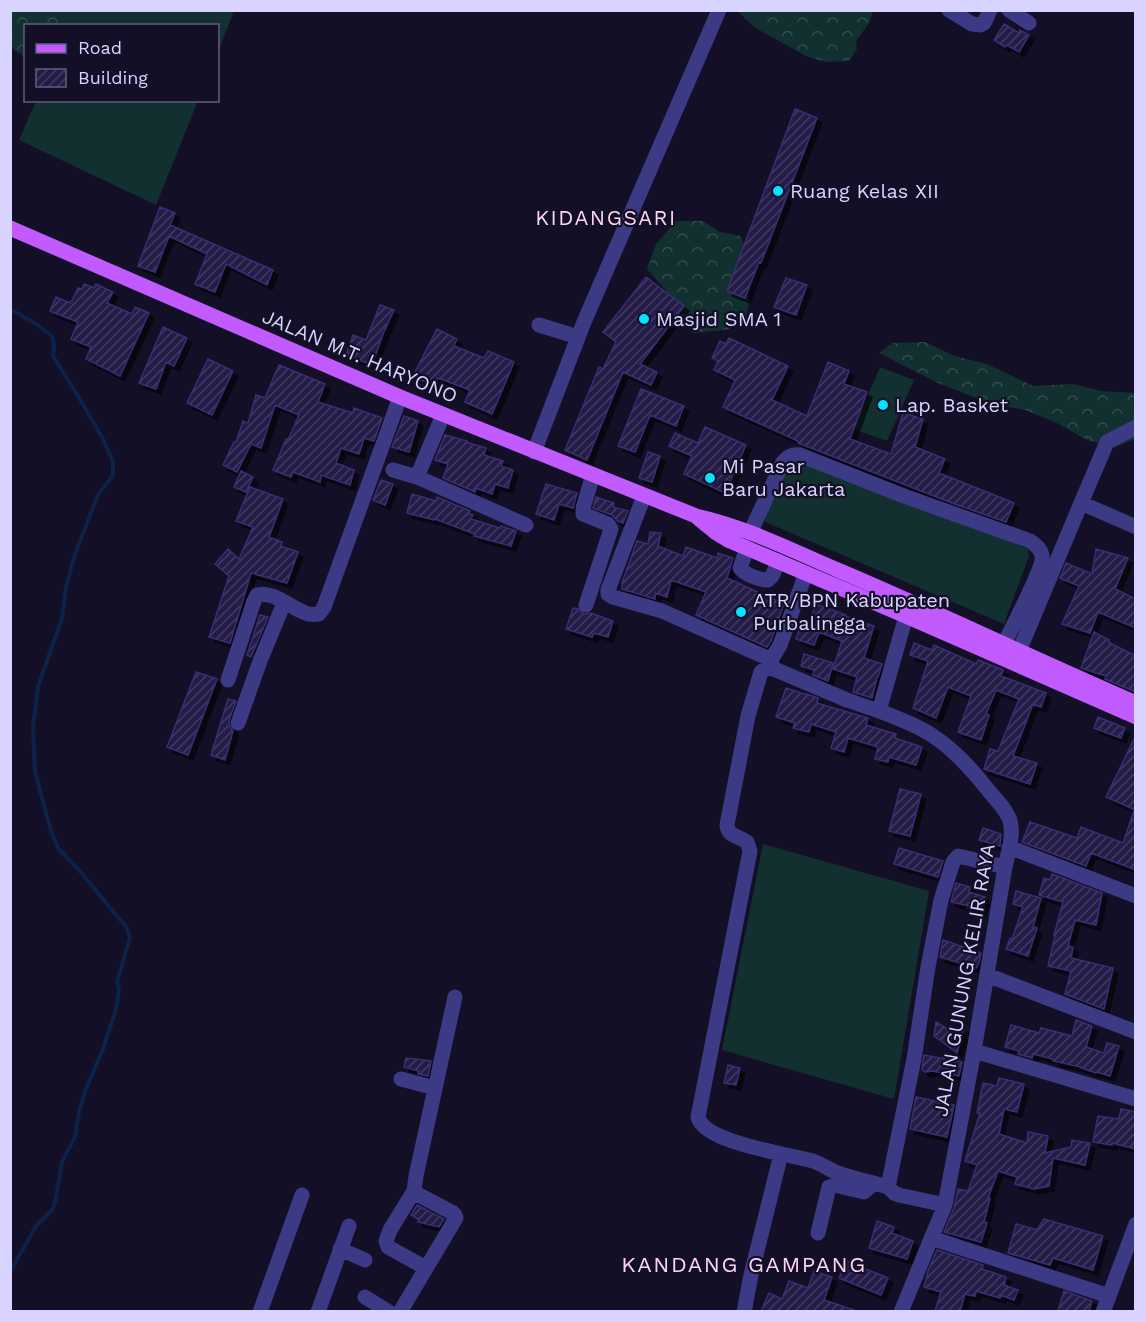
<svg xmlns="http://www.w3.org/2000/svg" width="1146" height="1322" font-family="'Work Sans',sans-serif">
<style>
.grass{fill:#12302f}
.forest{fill:url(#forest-crowns)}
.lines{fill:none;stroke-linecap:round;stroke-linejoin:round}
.stream{stroke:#0c2248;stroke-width:4}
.building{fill:url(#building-hatch);stroke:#3b2d73;stroke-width:1.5;filter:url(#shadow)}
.minor{stroke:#3d3a85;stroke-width:15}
.major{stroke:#c25bff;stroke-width:15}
.poi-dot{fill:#00e5ff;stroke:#130f26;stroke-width:2}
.labels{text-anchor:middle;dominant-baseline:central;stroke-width:4.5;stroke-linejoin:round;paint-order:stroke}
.poi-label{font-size:20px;fill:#d9d4ff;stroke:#130f26;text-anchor:start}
.street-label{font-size:20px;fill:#d9d4ff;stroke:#130f26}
.neighbourhood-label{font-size:21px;letter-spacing:1.5px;fill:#ffd6f0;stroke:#130f26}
.quarter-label{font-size:22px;letter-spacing:1.5px;fill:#ffd6f0;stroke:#130f26}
</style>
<defs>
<pattern id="forest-crowns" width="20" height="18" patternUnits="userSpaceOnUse" patternTransform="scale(1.5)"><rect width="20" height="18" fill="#12302f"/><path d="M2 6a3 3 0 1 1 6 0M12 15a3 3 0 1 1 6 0" fill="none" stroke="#344d4e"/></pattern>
<pattern id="building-hatch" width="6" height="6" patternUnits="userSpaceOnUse" patternTransform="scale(1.5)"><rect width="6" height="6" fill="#241b47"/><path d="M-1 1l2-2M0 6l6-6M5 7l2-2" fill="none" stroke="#433b63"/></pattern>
<filter id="shadow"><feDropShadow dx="5" dy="5" stdDeviation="0" flood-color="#0009"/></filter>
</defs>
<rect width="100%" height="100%" fill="#130f26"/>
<path class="grass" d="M76 11H234L218 52V26H69Z
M36 101V100L198 101 156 205 19 140Z
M880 367 914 380 887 441 853 429Z
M803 459 1028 549 1029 556 1004 624 763 521 789 462Z
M763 844 929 891 894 1099 722 1050Z"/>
<path class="forest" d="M10 11 11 10 77 11 70 25 26 26 25 57 11 48Z
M737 11H873L869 23 856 41 857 49 849 61 826 62 806 56 757 29Z
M676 221H703L720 232 741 236 746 251 740 274 750 300 744 323 725 330 693 333 670 295 647 269 656 244Z
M925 342 955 356 987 364 1033 386 1073 384 1101 391 1135 393V439L1114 448 1087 440 1057 423 1025 410 989 403 938 383 879 353 892 343Z"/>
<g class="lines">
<path class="stream" d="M10 309 36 324 52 336 54 345 53 356 81 401 102 437 113 461V475L98 495 75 554 66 587 62 618 38 687 33 727 35 772 51 831 58 848 79 870 127 928 130 938 117 981 119 990 116 1010 103 1049 86 1089 79 1112 75 1137 62 1162 56 1198 53 1209 36 1226 10 1272"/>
</g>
<path class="building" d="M1004 24 1019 33 1020 30 1029 35 1019 52 1007 45 1005 47 994 40Z
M795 109 817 118 761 263 759 262 745 298 727 291Z
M160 207 175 213 170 225 273 270 267 285 226 264 215 292 195 284 207 254 169 236 155 272 138 266Z
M646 277 684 306 640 364 657 372 651 385 623 372 587 460 565 450 599 367 603 369 616 342 603 332Z
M786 278 807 285 796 315 774 307Z
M84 284 94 288 96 284 113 292 107 303 132 314 135 307 149 313 120 376 86 359 91 347 71 339 78 322 50 311 56 297 70 303 71 301H72L78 288 82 289Z
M380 305 394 310 383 334 372 365 346 355 353 335 366 340Z
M163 327 187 338 174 366 166 362 156 389 139 383Z
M437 329 457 339 454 346 484 358 488 351 514 362 492 414 465 402 470 390 438 378 433 386 413 376Z
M729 338 788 366 772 400 807 416 828 362 849 371 844 384 867 392 850 439 891 454 903 413 923 419 915 447 945 459 939 473 1014 503 1006 522 952 503 798 443V441L723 407 735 380 714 370 718 361 712 358 720 341 726 344Z
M208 359 233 371 212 415 187 403Z
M279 365 325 384 318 402 353 413 354 408 382 418 374 441 364 438 359 454 341 448 336 463 354 470 350 485 321 475 320 482 293 472 291 477 273 470 286 439 288 440 299 415 275 405 261 448 251 444 237 472 223 465 234 442H236L243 421 248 423 256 395 265 398Z
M641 389 684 406 676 426 650 415 635 452 618 446Z
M404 416 418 421 409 452 392 447Z
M705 427 746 445 725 493 684 474 692 456 669 446 675 433 698 443Z
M445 435 467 441 466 442 486 448 484 455 503 461 501 466 513 470 508 488 495 484 492 494 476 488 475 492 443 478 448 464 435 460Z
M648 452 660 456 652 482 639 478Z
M241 471 253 477 246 492 234 487Z
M381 480 393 484 385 505 373 500Z
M546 484 577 493 573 508 559 504 554 520 536 514Z
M250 487 283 499 269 537 282 542 281 546 298 552 287 583 251 573 230 643 209 637 229 576 215 564 228 549 239 559 253 527 236 521Z
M412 494 436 501 437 497 470 511 469 514 473 515 471 519 500 528 501 526 516 531 511 546 474 536 475 534 435 519 434 520 407 513Z
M596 497 614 503 613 507 628 511 623 523 618 521 612 515 593 508Z
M650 532 661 533 658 546 683 556 686 547 717 558 718 553 733 558 727 578 784 604 771 641 767 647 696 615 706 592 671 580 667 597 655 593V599L622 589V583L637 541 648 544Z
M1096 549 1128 558 1115 589 1136 599V628L1098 612 1090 633 1062 624 1079 586 1060 578 1066 563 1092 574Z
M816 604 846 615 845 616 874 626 864 658 882 664 878 677H877L872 698 853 692 857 677 833 669 842 641 819 632 814 645 796 639 800 628 806 630Z
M573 608 578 609 584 614 591 613 613 621 608 637 594 633 592 637 566 629Z
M260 615 268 617 251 657 247 655Z
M1094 632 1109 640 1108 642 1136 656V692L1105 679 1106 676 1081 668Z
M914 643 932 650 934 645 976 664 978 660 1003 670 1001 676 1046 693 1041 707 1033 704 1013 756 1037 763 1030 784 984 769 990 749 998 751 1019 699 996 690 986 714 989 715 981 740 958 732 971 696 948 687 936 718 913 708 928 661 910 655Z
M804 654 833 663 828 681 813 675 814 670 801 666Z
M196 672 217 679 188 755 167 747Z
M786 688 807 695V694L818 698 817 703 868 718 866 725 896 734 895 738 922 747 916 765 889 757 888 762 875 759 878 747 848 738 844 752 831 748 836 732 811 724 809 732 793 728 795 723 776 717Z
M228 699 236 701 229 720V725L233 731 225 760 211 755Z
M1098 717 1125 728 1121 738 1094 728Z
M1136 735V803L1133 809 1106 797Z
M900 789 921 794 910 836 889 831Z
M1134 811 1136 812V870L1091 853 1086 866 1022 842 1030 822 1077 838 1081 827 1123 843Z
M983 828 1001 834 1000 846 979 840Z
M899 848 943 861 938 877 894 864Z
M1052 874 1102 893 1096 925 1075 920 1068 946 1073 947 1071 958 1113 968 1104 1009 1065 994 1071 971 1048 966 1055 935H1054L1063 902 1039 895 1044 878 1050 880Z
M956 883 970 887 969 892 985 897 980 912 968 908 969 906 951 902Z
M1016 891 1041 898 1033 927 1037 928 1028 956 1006 949 1010 938 1012 939 1023 907 1013 904Z
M943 940 981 953 979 963 976 968 940 957Z
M1076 1020 1092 1026 1086 1047 1104 1053 1107 1043 1119 1046 1110 1076 1097 1072 1096 1073 1081 1068V1067L1053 1061V1059L1033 1054 1032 1058 1018 1054 1019 1051 1005 1047 1011 1025 1039 1033 1041 1028 1072 1036Z
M936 1022 949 1030 964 1028 957 1053 934 1036Z
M924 1055 962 1062 959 1076 932 1071 925 1072 922 1070Z
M406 1058 431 1061 428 1076 418 1074 419 1071 404 1067Z
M728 1065 740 1068 736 1085 724 1083Z
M999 1078 1024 1084 1017 1112 1004 1109 999 1134 1027 1143 1028 1132 1048 1136 1045 1153 1071 1147 1072 1140 1090 1143 1085 1165 1053 1158 1049 1186 1034 1189 1015 1184 1017 1177 998 1171 988 1198H990L984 1222 987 1223 981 1242 944 1232 954 1208 958 1189 968 1191 977 1165 965 1161 980 1113H977L983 1083 997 1086Z
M916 1097 954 1105 947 1137 910 1129Z
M1121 1109 1136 1112V1149L1112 1143V1145L1093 1142 1098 1116 1119 1119Z
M417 1205 444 1219 439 1227 418 1222V1219L411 1215Z
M1044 1219 1103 1236 1093 1270 1053 1258 1050 1265 1008 1253 1016 1224 1037 1230Z
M877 1221 894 1227 892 1233 913 1241 907 1259 869 1248Z
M937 1250 983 1265 982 1269 1006 1277 1004 1285 1018 1290 1014 1300 1001 1295 1000 1298 976 1291 975 1296 965 1294 960 1311H935L941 1292 924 1287 928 1271Z
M846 1261 888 1278 881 1295 839 1278Z
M814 1271 832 1277 824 1300 854 1310 853 1311H761L769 1293 782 1299 789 1281 808 1288Z
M1064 1291 1092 1301 1089 1311H1058Z"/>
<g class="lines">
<path class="minor" d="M949 10 972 24 980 25 984 23 990 10
M1009 10 1029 23
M539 325 578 337
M443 415 417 477 526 525
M1136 427 1107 442 1081 503 1136 527
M534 452 584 322 719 10
M393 470 417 477
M644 496 608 590V594L613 597 662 611 772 660
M750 533 783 462C789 456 792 454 800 455L904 496 1030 541C1036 545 1041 549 1042 556 1044 566 1011 630 1004 644
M747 548 740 568C745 575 760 580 768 580L772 576 779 561
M586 605 611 529 608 524 583 514V508L593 475
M1014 663 1081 503
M766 668 780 645 806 573
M228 680 254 601 257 595C278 589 299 619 319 614L324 607 400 397
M879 711C897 718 917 725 933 736 955 750 973 771 989 791 996 800 1007 810 1010 821 1014 835 1008 853 1005 867L974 1051 945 1205 901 1312
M238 723 260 661 284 603
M1009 847 1136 896
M987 975 1136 1032
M974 1051 1136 1099
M401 1079 435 1088
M888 1187C872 1182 854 1179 838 1173 830 1170 822 1164 813 1161 789 1154 704 1143 698 1117L750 851 747 842C739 836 728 837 727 825L748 716 761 672 766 668 774 669 847 700 879 711 906 616
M414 1191 390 1230 386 1241 388 1247 426 1268
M945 1205 899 1195 894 1193 888 1187 914 1059 928 967 941 900 953 862 958 856 1005 867
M818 1233 829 1187 835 1185 864 1192 874 1183
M931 1238 1109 1296
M340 1249 365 1260
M365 1297 389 1312
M260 1312 302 1195
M318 1312 349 1226
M400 1312 456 1218 455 1215 453 1213 419 1195 414 1191 416 1176 455 997
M744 1312 751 1275 781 1154
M1103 1312 1136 1224"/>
<path class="major" d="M10 228 400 397 696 516C746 527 793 551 840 571 939 613 1036 660 1136 703
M699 519 715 532 728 540 906 616 1136 717"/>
</g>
<g class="poi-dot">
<circle cx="778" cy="191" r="6"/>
<circle cx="644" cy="319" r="6"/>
<circle cx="883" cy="405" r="6"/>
<circle cx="710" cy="478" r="6"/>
<circle cx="741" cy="612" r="6"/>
</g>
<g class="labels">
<g class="poi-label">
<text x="790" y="191">Ruang Kelas XII</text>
<text x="656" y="319">Masjid SMA 1</text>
<text x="895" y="405">Lap. Basket</text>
<text x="722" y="466">Mi Pasar<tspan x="722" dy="23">Baru Jakarta</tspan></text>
<text x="753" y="600">ATR/BPN Kabupaten<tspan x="753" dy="23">Purbalingga</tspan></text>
</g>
<g class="street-label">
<text transform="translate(360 356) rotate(23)">JALAN M.T. HARYONO</text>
<text transform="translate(964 980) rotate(-80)">JALAN GUNUNG KELIR RAYA</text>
</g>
<g class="neighbourhood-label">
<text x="606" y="217">KIDANGSARI</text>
</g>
<g class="quarter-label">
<text x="744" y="1264">KANDANG GAMPANG</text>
</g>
</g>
<rect width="1146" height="1322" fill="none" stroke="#d9d4ff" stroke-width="24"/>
<rect x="24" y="24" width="195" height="78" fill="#130f26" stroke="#625e7d" stroke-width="1.5"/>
<rect x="36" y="44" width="30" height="9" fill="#c25bff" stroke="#625e7d" stroke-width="1.5"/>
<text x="78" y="54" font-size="18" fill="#d9d4ff">Road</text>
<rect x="36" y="69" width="30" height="18" fill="url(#building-hatch)" stroke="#625e7d" stroke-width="1.5"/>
<text x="78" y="84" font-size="18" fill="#d9d4ff">Building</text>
</svg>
